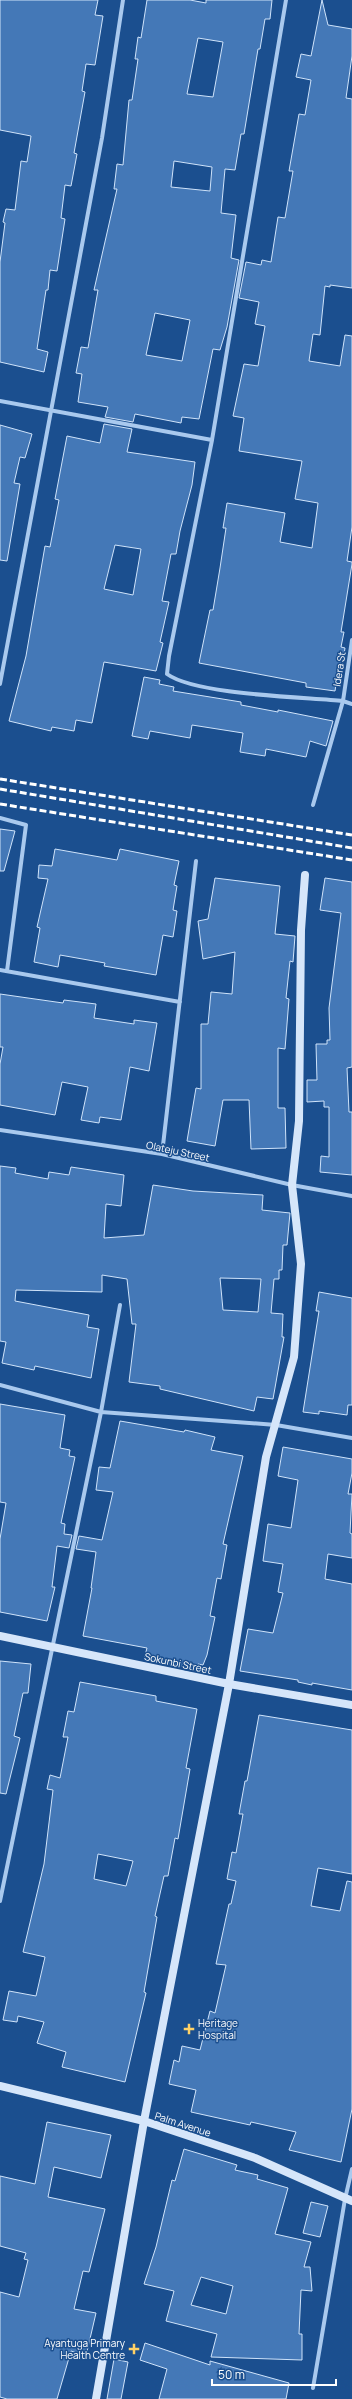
<svg xmlns="http://www.w3.org/2000/svg" width="352" height="2399" font-family="Manrope,sans-serif">
<style>
.building{fill:#4478b7;stroke:#cfe3fa;fill-rule:evenodd}
.lines{fill:none;stroke-linecap:round;stroke-linejoin:round}
.street{stroke:#a9c9ee;stroke-width:4}
.secondary{stroke:#d6e6fa;stroke-width:8}
.rail{stroke:#fff;stroke-width:3;stroke-dasharray:7 3;stroke-linecap:butt}
.poi-dot{fill:#ffd166;stroke:#1b4f8f;stroke-width:1.5}
.labels{text-anchor:middle;dominant-baseline:central;stroke-width:3;stroke-linejoin:round;paint-order:stroke}
.street-label{font-size:10px;fill:#fff;stroke:#1b4f8f}
.poi-label{font-size:10px;fill:#fff;stroke:#1b4f8f;text-anchor:start}
</style>
<rect width="100%" height="100%" fill="#1b4f8f"/>
<path class="building" d="M0 0H98L95 15 103 16 95 65 86 64 82 91 85 92 74 153 77 154 71 186 65 185 61 218 65 219 57 271 50 270 48 290H46L37 349 48 352 44 372 0 362V262L5 223 3 222 6 209 15 210 21 161 27 162 31 136 0 130Z
M147 0H190L206 3V0H272L270 19H265L260 49H258L244 134H241L235 170 225 169 221 213 236 215 231 258 239 260 227 327 220 350 213 349 199 419 182 417 181 423 135 414 133 422 105 417 108 407 78 402 82 374 76 373 81 347 88 348 98 290H94L117 189H114L117 164 123 165 129 100H132L138 59H135L138 37 141 38ZM198 38 223 42 213 97 187 94ZM174 161 212 167 210 191 171 187ZM155 313 190 320 182 361 146 355Z
M322 0 328 25 352 29V56L346 98 352 99V288L330 285V287L325 286 320 335 313 334 309 361 340 366 345 335 352 336V527L347 561 352 562V564L341 632H344L341 647 345 648 340 679 337 678 335 691 306 687V683L199 663 210 610H213L220 568 226 528H223L227 503 285 513 280 542 312 548 318 503 295 499 302 461 239 451 244 418 233 416 244 364 258 366 265 326 255 324 259 302 239 298 246 262 261 265 262 260 271 262 278 217 285 218 293 171H289L299 114 305 115 311 80 296 77 301 54 311 56Z
M104 424 132 429 127 452 195 462 192 485 180 531 176 554H171L162 601 169 602 160 642 163 643 156 671 104 662 92 723 76 720 74 731 52 727 51 731 9 721 26 656 45 546 50 547 59 500 55 499 67 436 100 443ZM115 545 141 549 133 595 104 589Z
M0 425 32 434 25 458 20 457 14 483 20 484 7 561 0 560Z
M144 677 160 680 159 684 174 687 173 691 241 702V705L278 712V710L333 721 326 746 310 741 306 757 266 749 265 756 240 752 243 733 192 725 190 738 150 731 148 739 132 736Z
M0 829 15 831 4 871H0Z
M55 849 117 860 120 849 179 861 174 885 177 886 173 910 177 911 173 937 163 935 156 975 104 966 105 963 60 955 58 967 34 962 40 928 37 927 48 879 38 878 39 865 52 866Z
M215 878 280 886 275 934 295 936 293 962 290 961 286 998 289 999 285 1049 278 1048V1108H285L286 1148 251 1149 249 1100H223L215 1146 187 1141 196 1088 201 1089V1024H208L211 992 232 994 235 952 203 959 198 921 208 919Z
M325 878 352 882V1067L347 1068 349 1112H352V1175L320 1172 321 1156 329 1157V1107H324V1101L307 1102V1080H317L316 1044H327V1040H330L329 1008 341 913 320 910Z
M0 994 63 1003 64 1000 96 1004 94 1018 134 1024V1020L157 1023 149 1071 130 1067 121 1120 100 1117 99 1123 81 1120 88 1087 62 1082 55 1115 0 1105V1064L3 1047H0Z
M0 1166 16 1168 15 1173 48 1179 49 1172 69 1175 71 1167 124 1175 121 1206 106 1204 104 1238 144 1235 153 1185 193 1191 263 1195 262 1210 290 1213 287 1245H283L282 1270H279V1279H274L271 1313 283 1314 282 1337H284L273 1399 257 1397 254 1411 160 1389V1386L129 1382 136 1324H132L127 1279 102 1275V1292L16 1290 15 1301 89 1315 87 1327 99 1329 91 1378 35 1366 34 1370 2 1363 6 1342 0 1341ZM220 1278 261 1279 258 1312 223 1310Z
M319 1292 352 1298V1405H348L347 1415 319 1411V1414L303 1412 319 1311H316Z
M0 1404 65 1415 60 1448 70 1450 69 1456 75 1457 61 1523 65 1524 64 1534 72 1535 69 1548 57 1546 52 1587H55L47 1621 0 1612V1539L6 1503 0 1502Z
M120 1421 184 1432 185 1430 215 1437 211 1450 243 1456 223 1544 227 1545 221 1579 217 1578 210 1616 215 1617 207 1655 203 1665 198 1664 197 1669 144 1659 147 1648 83 1636 92 1588H91L96 1552 76 1549 79 1536 102 1540 113 1492 96 1490 99 1467 110 1468Z
M283 1447 352 1459V1473L348 1494H352L350 1533 352 1534V1558L328 1554 325 1579 352 1584V1690L312 1683V1685L298 1682V1680L240 1671 248 1629 273 1633 283 1593 278 1592 283 1564 263 1561 268 1524 291 1528 298 1480 278 1476Z
M0 1661 31 1664 28 1693H23L14 1736 20 1738 6 1794 0 1793Z
M80 1682 156 1696V1701L197 1709 186 1768 190 1769 178 1839 175 1838 168 1876H164L155 1916 157 1917 144 1992 146 1993 125 2082 62 2067 66 2052 37 2043 44 2022 18 2016 17 2022 3 2020 9 1991 36 1996 45 1957 23 1952 44 1864 53 1790 47 1789 50 1775 60 1778 68 1737H63L68 1711 74 1712ZM98 1854 133 1861 126 1886 94 1879Z
M259 1715 352 1730V1874L318 1868 311 1906 340 1911 347 1881 352 1882V2109L341 2162 289 2150 296 2132 251 2122 250 2125 191 2112 196 2090 169 2084 174 2060 179 2062 182 2046 200 2050 210 2011 215 2013 226 1965 216 1964 229 1904H231L236 1881 227 1879 232 1852 236 1853 243 1814H239L245 1781H247Z
M47 2122 111 2135 101 2178 54 2167 48 2197 105 2209 89 2272 83 2271 74 2309 96 2313 86 2356 71 2351 57 2399H7L0 2397V2292L19 2297 28 2260 24 2259 26 2253 0 2246V2176L35 2184Z
M184 2149 237 2165 235 2170 258 2175 257 2179 288 2188 275 2234 311 2242 304 2267H310L312 2291 301 2290 299 2334H302V2360L211 2357 217 2334 166 2321 174 2291 144 2284 156 2247 172 2180 175 2181ZM201 2277 233 2286 226 2314 191 2305Z
M311 2202 328 2206 320 2237 303 2233Z
M145 2343 210 2365V2361L289 2383 286 2399H159L167 2369 140 2360Z
M114 2359 128 2362 121 2399H107Z"/>
<g class="lines">
<path class="street" d="M286 0 212 440 169 656 167 674C196 695 303 697 343 701L352 704
M0 401 212 440
M0 684 102 138 123 0
M313 805 343 701 352 640
M0 818 26 825 7 971
M0 970 180 1002
M0 1130 162 1154 292 1185 352 1196
M162 1154 196 861
M0 1385 101 1412 276 1425 352 1438
M0 1901 101 1412 120 1305
M313 2388 345 2199 352 2169"/>
<path class="secondary" d="M0 1636 229 1684 352 1705
M0 2086 144 2121 255 2158 352 2201
M96 2399 144 2121 229 1684 266 1457 294 1357 301 1264 292 1185 299 1121 301 930 305 875"/>
<path class="rail" d="M0 779 352 835
M0 789 352 848
M0 804 352 860"/>
</g>
<g class="poi-dot">
<path d="M187 2023h4v4h4v4h-4v4h-4v-4h-4v-4h4z"/>
<path d="M132 2343h4v4h4v4h-4v4h-4v-4h-4v-4h4z"/>
</g>
<g class="labels">
<g class="street-label">
<text transform="translate(339 669) rotate(-81)">Idera St</text>
<text transform="translate(178 1151) rotate(12)">Olateju Street</text>
<text transform="translate(178 1663) rotate(12)">Sokunbi Street</text>
<text transform="translate(183 2124) rotate(18)">Palm Avenue</text>
</g>
<g class="poi-label">
<text x="198" y="2023">Heritage<tspan x="198" dy="12">Hospital</tspan></text>
<text x="125" y="2343" text-anchor="end">Ayantuga Primary<tspan x="125" dy="12">Health Centre</tspan></text>
</g>
</g>
<path d="M212 2379v6h124v-6" fill="none" stroke="#ffffff" stroke-width="2"/>
<text x="218" y="2379" font-size="12" fill="#ffffff" stroke="#1b4f8f" stroke-width="3" paint-order="stroke">50 m</text>
</svg>
